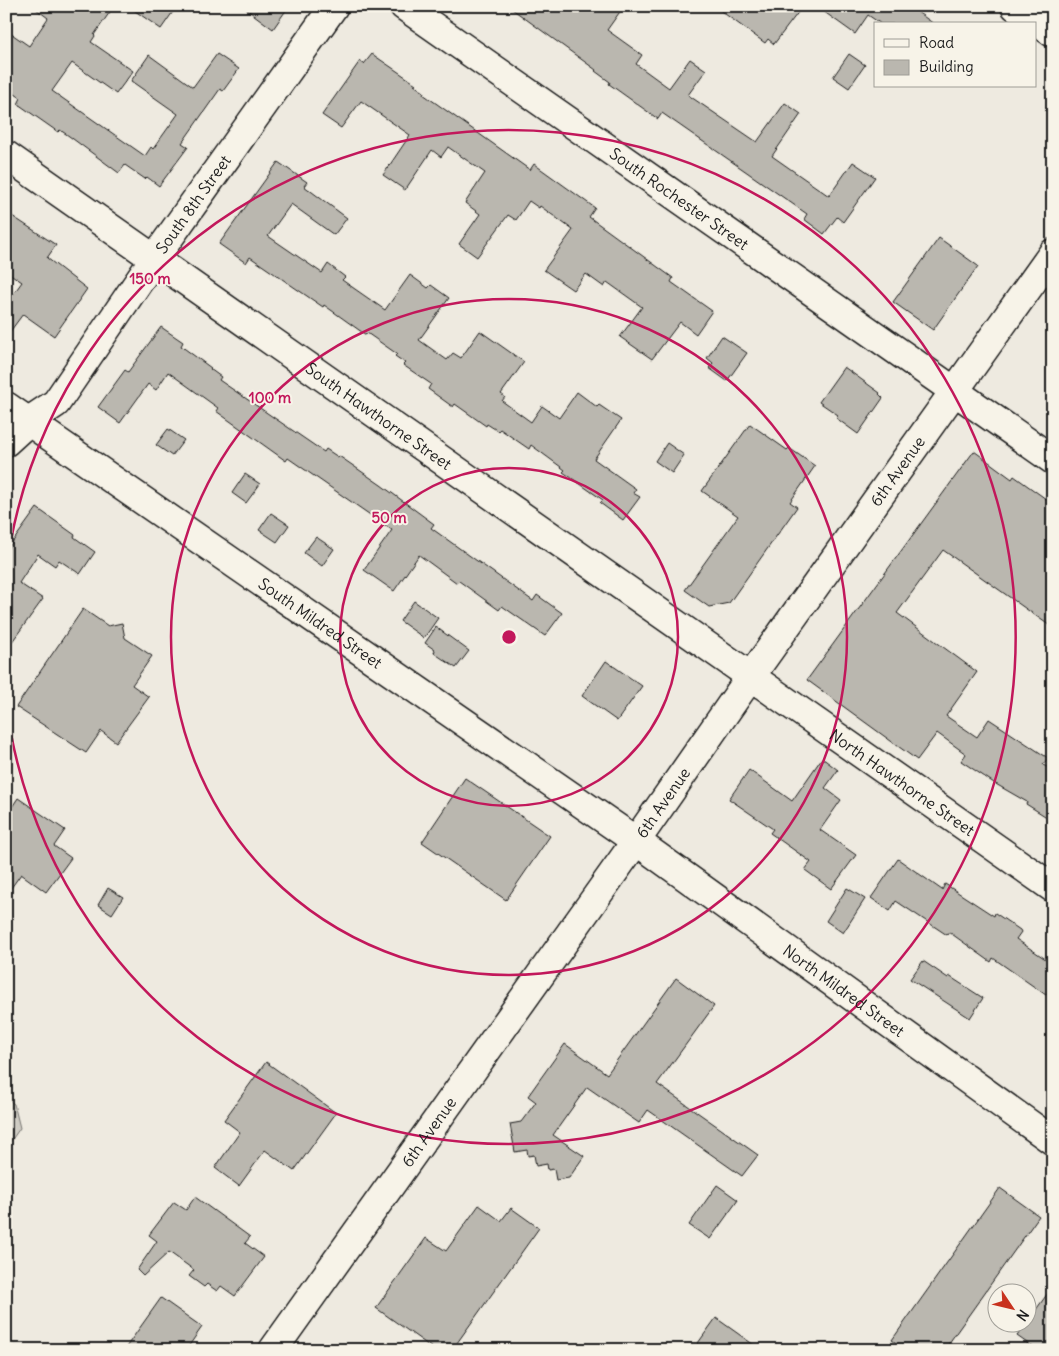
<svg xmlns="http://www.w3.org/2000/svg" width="1059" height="1356" font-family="Delius,sans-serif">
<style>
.green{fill:#cfccc3;stroke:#767470}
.building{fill:#bab7af;stroke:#1c1c1c}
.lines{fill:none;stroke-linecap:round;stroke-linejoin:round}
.minor-casing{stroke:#1c1c1c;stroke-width:31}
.tertiary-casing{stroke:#1c1c1c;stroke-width:31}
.secondary-casing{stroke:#1c1c1c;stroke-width:31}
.minor{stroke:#f7f3e8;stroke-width:28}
.tertiary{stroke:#f7f3e8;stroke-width:28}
.secondary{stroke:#f7f3e8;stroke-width:28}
.ring{fill:none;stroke:#c2185b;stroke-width:2.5}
.labels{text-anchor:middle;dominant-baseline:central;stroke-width:4;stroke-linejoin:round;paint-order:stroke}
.street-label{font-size:16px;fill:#1c1c1c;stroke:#f7f3e8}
.centre{fill:#c2185b;stroke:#f7f3e8;stroke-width:2.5}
.ring-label{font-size:15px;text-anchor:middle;font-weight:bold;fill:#c2185b;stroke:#f7f3e8;stroke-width:4;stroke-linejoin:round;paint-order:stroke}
</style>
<rect width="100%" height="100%" fill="#eeeae0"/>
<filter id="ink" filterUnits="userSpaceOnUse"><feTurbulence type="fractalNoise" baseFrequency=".02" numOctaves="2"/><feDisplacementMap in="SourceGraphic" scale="10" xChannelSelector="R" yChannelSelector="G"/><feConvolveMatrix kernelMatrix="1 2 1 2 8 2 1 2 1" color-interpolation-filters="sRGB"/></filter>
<g filter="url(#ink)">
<path class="green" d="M6 1098 14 1104 20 1128 6 1148Z"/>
<path class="building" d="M32 6H114L94 35 95 36 91 42 133 71 116 94 72 63 52 91 145 156 151 147 153 149 178 114 131 81 149 55 193 87 217 54 239 69 223 91 220 89 182 143 188 147 159 186 147 177 145 179 125 165 119 173 69 136 60 130 58 132 18 104 21 98 6 88V30L29 46 48 18Z
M128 6H177L161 29Z
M242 6H289L273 29Z
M508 6H624L607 30 642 55 636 64 669 88 690 59 706 70 688 95 757 142 785 103 801 114 772 156 829 196 853 162 875 177 843 222 837 217 824 234 804 219 807 214 662 113 658 119 609 84 610 82 595 71 596 70Z
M714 6H803L774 44 768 39 765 43Z
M816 6H909L934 24H881L868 15 855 34Z
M372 54 416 84 414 85 424 92 423 94 530 170 534 164 595 208 589 217 673 278 671 282 712 311 696 334 680 322 652 359 620 337 642 307 607 282 604 287 586 274 573 290 544 270 573 230 540 206 539 208 529 201 516 220 508 215 477 257 459 244 480 214 465 203 485 173 448 147 441 157 432 150 405 190 383 175 410 135 361 101 341 128 322 115 360 61 364 64Z
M849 54 865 65 849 88 833 77Z
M278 162 307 182 304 186 347 218 334 235 291 204 268 236 322 273 328 264 345 277 342 280 385 310 410 275 428 288 431 285 449 298 419 340 447 360 453 353 461 358 480 331 524 362 501 394 505 397 502 401 531 422 542 406 559 418 577 392 597 407 599 405 621 420 594 459 636 489 633 493 640 497 623 520 600 503 603 500 563 472 565 470 531 445 529 449 500 429 498 431 487 424 486 426 455 404 453 407 428 389 431 384 403 365 405 363 395 356 397 354 367 333 366 335 324 305 323 307 250 257 246 263 219 244Z
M6 212 56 245 47 258 87 289 54 336 23 314 6 337V304L22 282 6 271Z
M939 238 978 266 933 330 893 302Z
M161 327 183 342 181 346 211 368 210 369 221 377 219 380 324 452 326 449 338 457 339 456 381 485 434 524 431 528 533 601 537 595 562 613 545 636 502 606 499 610 459 581 457 583 419 555 394 591 364 570 392 530 288 458 286 461 216 411 218 408 168 372 156 390 148 384 120 423 98 407 125 370 128 372Z
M722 336 747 353 727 381 709 368 713 363 707 358Z
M844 367 880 393 879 394 883 398 858 434 836 418 838 415 819 402Z
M750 424 787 450 789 448 815 466 790 502 797 507 729 603 709 607 685 590 738 516 702 491Z
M168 429 184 440 172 456 156 445Z
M667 443 684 455 672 473 655 461Z
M974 451 1012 479 1014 476 1053 504V628L943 550 897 613 977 672 946 716 977 737 989 719 1048 758 1043 765 1053 770V821L1026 804 1027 802 994 783 961 761 966 754 937 733 917 760 807 680Z
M245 474 260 484 246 503 232 493Z
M37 508 75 535 74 537 95 552 80 574 59 560 55 566 38 554 19 583 43 599 6 650V551Z
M271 513 289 525 277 542 259 530Z
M316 537 334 549 322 566 304 553Z
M414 601 438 618 424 638 400 621Z
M83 609 108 626 122 623 125 638 152 656 132 685 149 697 116 742 101 731 86 753 16 707Z
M436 627 469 651 456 668 434 653 435 650 425 643Z
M606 661 642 686 617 721 582 696Z
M822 758 838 770 825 788 841 800 820 830 856 855 831 889 805 870 811 862 770 833 773 829 729 799 749 770 792 801Z
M465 778 550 836 506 900 422 842Z
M18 798 65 830 54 846 71 858 46 892 21 874 6 895V816Z
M898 859 942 890 945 884 994 916 995 913 1020 930 1021 932 1016 939 1053 964V985L1046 995 993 958 991 962 949 932 947 935 896 901 890 911 871 898Z
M108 888 123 897 112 914 98 905Z
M847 888 865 899 843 933 826 921Z
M923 961 948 978 949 976 983 998 970 1018 910 979Z
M676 978 714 1006 657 1084 758 1155 742 1176 648 1110 639 1123 587 1087 553 1135 584 1156 569 1178 556 1180 554 1169 548 1170 547 1164 536 1166 534 1155 528 1156 527 1150 515 1152 510 1124 521 1122 536 1102 528 1096 565 1044 607 1074Z
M266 1062 336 1113 294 1171 265 1150 239 1186 215 1168 240 1132 224 1120Z
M717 1185 738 1200 710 1239 689 1225Z
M1000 1188 1039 1216 944 1350H906L892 1340Z
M195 1197 250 1237 245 1243 264 1257 235 1296 221 1286 217 1291 207 1284 204 1287 189 1276 194 1270 169 1252 143 1276 137 1270 157 1241 149 1235 174 1202 186 1210Z
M479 1205 501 1221 511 1208 539 1228 452 1350H435L376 1308 426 1238 446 1251Z
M1053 1286V1350H1037L1017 1336Z
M161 1298 202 1327 186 1350H124Z
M716 1318 761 1350H693Z"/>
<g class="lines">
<defs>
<g id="minor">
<path id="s1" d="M404 6 1053 460"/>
<path d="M1015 6 1053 33"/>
<path id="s2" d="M6 155 1053 888"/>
<path id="s3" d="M6 442 29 421 56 403 154 259 334 6"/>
</g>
<g id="tertiary">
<path id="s4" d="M636 841 1053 1141"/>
</g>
<g id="secondary">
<path id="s5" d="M6 406 636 841"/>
<path id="s6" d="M273 1350 636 841 751 676 1053 253"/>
</g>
</defs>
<use href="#minor" class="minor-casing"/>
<use href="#tertiary" class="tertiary-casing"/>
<use href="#secondary" class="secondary-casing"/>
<use href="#minor" class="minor"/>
<use href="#tertiary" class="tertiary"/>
<use href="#secondary" class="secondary"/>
</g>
</g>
<g class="ring">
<circle cx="509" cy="637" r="169"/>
<circle cx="509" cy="637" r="338"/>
<path d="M6 571A507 507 0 1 1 6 703"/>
</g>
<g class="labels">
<g class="street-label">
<text stroke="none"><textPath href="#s1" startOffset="336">South Rochester Street</textPath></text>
<text stroke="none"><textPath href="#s3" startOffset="305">South 8th Street</textPath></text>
<text stroke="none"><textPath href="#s2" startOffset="455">South Hawthorne Street</textPath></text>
<text stroke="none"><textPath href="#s6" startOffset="1078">6th Avenue</textPath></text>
<text stroke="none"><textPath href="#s5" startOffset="382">South Mildred Street</textPath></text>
<text stroke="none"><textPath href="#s2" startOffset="1094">North Hawthorne Street</textPath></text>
<text stroke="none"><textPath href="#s6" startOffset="672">6th Avenue</textPath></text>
<text stroke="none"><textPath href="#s4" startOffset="256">North Mildred Street</textPath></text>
<text stroke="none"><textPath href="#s6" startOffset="268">6th Avenue</textPath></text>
</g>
</g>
<circle cx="509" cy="637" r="8" class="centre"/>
<g class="ring-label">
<text x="150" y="284">150 m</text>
<text x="270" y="403">100 m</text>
<text x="389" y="523">50 m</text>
</g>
<rect width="1059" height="1356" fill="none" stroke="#f7f3e8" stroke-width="25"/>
<rect x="12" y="12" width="1034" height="1331" fill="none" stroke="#1c1c1c" stroke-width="2" filter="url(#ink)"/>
<rect x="874" y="22" width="162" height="65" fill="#f7f3e8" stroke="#9f9d96"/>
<rect x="884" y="39" width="25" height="8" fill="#f7f3e8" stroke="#9f9d96"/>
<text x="919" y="48" font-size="15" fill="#1c1c1c">Road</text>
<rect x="884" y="60" width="25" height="15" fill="#bab7af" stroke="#9f9d96"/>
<text x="919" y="72" font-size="15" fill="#1c1c1c">Building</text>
<g transform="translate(1012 1308) rotate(125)"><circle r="24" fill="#f7f3e8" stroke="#9f9d96"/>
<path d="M0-4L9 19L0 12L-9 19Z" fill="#c8321e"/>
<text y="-8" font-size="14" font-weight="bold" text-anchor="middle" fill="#1c1c1c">N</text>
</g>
</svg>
